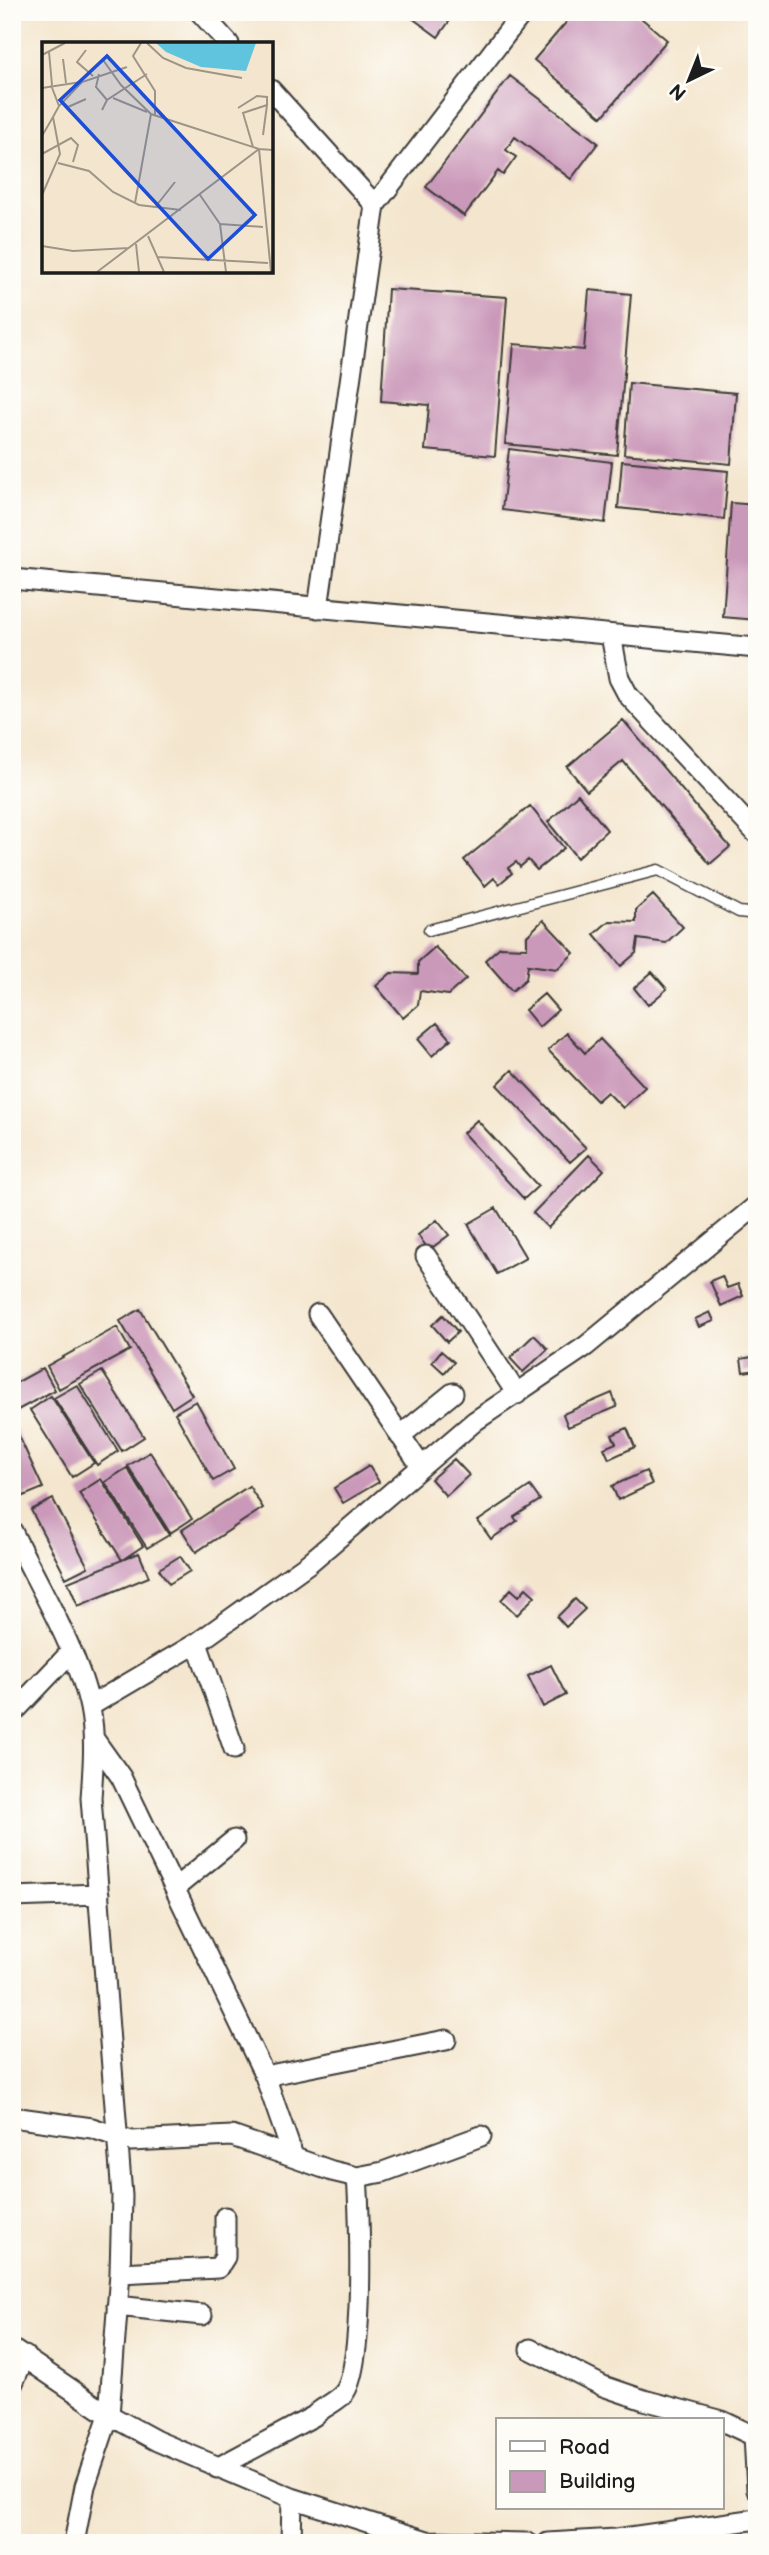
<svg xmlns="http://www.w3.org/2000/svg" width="769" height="2555" font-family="'Balsamiq Sans',sans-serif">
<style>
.building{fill:#ca98b9}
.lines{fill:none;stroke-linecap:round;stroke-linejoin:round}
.lane-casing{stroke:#3c3a37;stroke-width:13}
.street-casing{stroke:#3c3a37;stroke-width:23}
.lane{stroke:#fff;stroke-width:10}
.street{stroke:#fff;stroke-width:19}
.inset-road{fill:none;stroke:#9e9587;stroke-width:2}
.view{fill:#1d4ed8;fill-opacity:0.15;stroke:#1d4ed8;stroke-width:3.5}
.inset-edge{fill:none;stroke:#1c1c1c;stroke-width:3.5}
</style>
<rect width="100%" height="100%" fill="#fdfcf7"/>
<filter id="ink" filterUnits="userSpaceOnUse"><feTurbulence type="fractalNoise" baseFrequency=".0143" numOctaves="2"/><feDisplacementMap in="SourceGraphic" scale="14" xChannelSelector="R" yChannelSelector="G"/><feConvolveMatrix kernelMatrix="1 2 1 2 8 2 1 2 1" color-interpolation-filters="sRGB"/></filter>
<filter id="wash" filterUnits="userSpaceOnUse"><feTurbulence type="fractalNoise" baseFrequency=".00686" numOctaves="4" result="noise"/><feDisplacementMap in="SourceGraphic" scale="28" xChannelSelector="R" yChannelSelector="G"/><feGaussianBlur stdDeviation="1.57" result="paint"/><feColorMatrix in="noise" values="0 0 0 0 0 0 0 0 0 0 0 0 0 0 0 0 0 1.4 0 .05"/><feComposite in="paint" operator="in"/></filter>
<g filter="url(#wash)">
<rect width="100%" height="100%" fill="#f4e6ce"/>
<g id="blocks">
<path class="building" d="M404 12H456L438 37Z
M575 12H634L667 40 602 117 534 60Z
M510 76 598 143 571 179 515 137 506 150 516 157 503 175 498 171 464 216 426 187Z
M388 289 507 297 495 456 425 450 429 405 381 401Z
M589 290 631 294 617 455 505 444 514 344 584 350Z
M629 383 736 393 731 464 624 454Z
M509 449 612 462 605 523 502 510Z
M622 461 728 471 724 519 618 508Z
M731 503 757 505V620L723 617Z
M623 720 730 847 710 864 623 761 587 791 567 767Z
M578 794 607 830 577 858 548 822Z
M530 806 564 848 537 870 528 860 520 867 516 862 508 868 512 873 499 884 494 878 485 886 464 860Z
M653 895 683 927 666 943 638 939 636 953 621 966 594 934 609 921 636 922V910Z
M543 920 574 953 557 969 528 965 526 979 512 991 485 960 500 947 527 948V936Z
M435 947 466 979 448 995 420 991 418 1005 403 1018 376 986 391 973 418 974V962Z
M652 972 667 989 648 1005 634 988Z
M544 994 558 1010 539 1027 525 1010Z
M437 1023 451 1039 432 1056 418 1039Z
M567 1033 585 1053 600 1039 645 1087 623 1108 607 1092 597 1101 548 1050Z
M512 1070 586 1148 570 1162 497 1085Z
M477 1120 538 1186 524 1199 463 1133Z
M589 1155 604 1170 548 1228 533 1213Z
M496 1208 526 1258 497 1274 468 1224Z
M437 1220 449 1235 429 1250 418 1235Z
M722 1276 727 1288 738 1284 743 1296 721 1306 710 1281Z
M140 1309 192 1395 172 1408 120 1321Z
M710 1312 714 1321 699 1327 695 1319Z
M443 1315 458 1332 447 1342 432 1325Z
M117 1327 130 1350 59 1389 47 1366Z
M534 1335 548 1349 523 1372 510 1358Z
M441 1351 454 1362 444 1373 432 1362Z
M757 1356V1370L743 1372 741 1359Z
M43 1368 55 1390 12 1413V1385Z
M102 1371 144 1437 122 1451 80 1384Z
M77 1385 118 1451 97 1465 54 1398Z
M612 1393 617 1407 568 1427 563 1414Z
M51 1396 94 1463 72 1477 30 1410Z
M196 1401 234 1469 213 1481 175 1413Z
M12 1421 43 1488 21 1497 12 1478Z
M627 1428 635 1447 609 1459 604 1448 616 1443 612 1435Z
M150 1452 192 1519 170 1533 128 1466Z
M454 1459 469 1475 446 1496 431 1479Z
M369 1466 379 1482 343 1503 334 1488Z
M127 1468 169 1535 147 1548 105 1482Z
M646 1471 652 1484 618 1500 612 1486Z
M101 1479 143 1546 122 1560 79 1493Z
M249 1486 263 1508 196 1552 182 1530Z
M530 1486 540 1500 514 1517 517 1521 491 1539 478 1521Z
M53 1499 88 1567 66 1578 31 1510Z
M139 1553 149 1577 78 1606 68 1582Z
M180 1556 190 1571 169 1584 159 1569Z
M526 1588 535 1596 517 1615 501 1600 511 1589 519 1596Z
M575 1599 585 1609 566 1627 557 1617Z
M551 1665 566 1695 543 1707 528 1676Z"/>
</g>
</g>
<g filter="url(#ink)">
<use href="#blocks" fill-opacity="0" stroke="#3c3a37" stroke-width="2"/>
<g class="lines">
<defs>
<path id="lane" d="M429 930 658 870 739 912 748 913 757 909"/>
<path id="street" d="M200 12 229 44
M271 90 375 205
M12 579 757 648
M318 608 375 205 523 12
M611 635 619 678 628 695 757 834
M426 1256 517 1394
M318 1314 421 1466
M400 1436 453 1393
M12 1531C37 1583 79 1652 90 1708 96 1738 93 1768 91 1798L122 2196 120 2273 109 2415 85 2486 74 2543
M197 1643 234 1749
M90 1706 197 1643 309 1563 475 1421 586 1346 757 1205
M12 1714 70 1653
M94 1739 121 1777 265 2076 293 2156
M175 1888 234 1840
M12 1897 99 1894
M265 2076 446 2040
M12 2117 92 2128 131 2141 232 2136 332 2171 357 2177 383 2172 481 2136
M120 2273 218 2268 225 2257V2217
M117 2306 202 2315
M12 2349 109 2415 157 2441 292 2498 427 2541 528 2543
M530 2349 603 2386 644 2400 719 2420
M12 2385 25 2356
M722 2421 754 2436 757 2490
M217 2468 314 2416C323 2406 336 2403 344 2393 365 2368 360 2213 357 2177
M291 2543 292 2498
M548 2543 616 2539 757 2519"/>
</defs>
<use href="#lane" class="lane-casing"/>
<use href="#street" class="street-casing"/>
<use href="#lane" class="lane"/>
<use href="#street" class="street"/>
</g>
</g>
<g transform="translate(42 42)">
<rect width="231" height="231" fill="#f4e6ce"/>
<path d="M114 1H214L204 29 159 25 124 10Z" fill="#61c4df"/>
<path class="inset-road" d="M99 1 91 14 113 49V74M105 1 121 16 144 26 200 36M44 8 35 20 51 34M7 10 10 43M0 13 23 1M21 17 24 41M61 18 79 43 109 72 217 107 229 230M57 32 54 45 65 58M9 43 17 64M0 46 39 40M71 56 105 70M20 60 26 65 44 57M196 66 215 54 225 55V63M60 68 65 58 105 32M0 94 11 75M211 105 201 71 225 63 221 93M0 112 29 96 36 103 31 120M16 121 47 129 71 150 97 163 139 168M0 153 18 112 11 75 17 64 40 40 85 25M158 153 178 182 184 230M93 161 109 72M114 164 133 140M178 182 221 185M106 194 122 230M94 202 97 230M0 204 31 209 87 206M115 215 226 221M55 230 217 107 231 108"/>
<path class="view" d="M65 14 213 173 166 217 18 58Z"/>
<rect width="231" height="231" class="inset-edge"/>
</g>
<rect width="769" height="2555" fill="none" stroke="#fdfcf7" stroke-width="42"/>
<rect x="496" y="2418" width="228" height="91" fill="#fdfcf7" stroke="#a3a29f" stroke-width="2"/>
<rect x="510" y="2441" width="35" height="10" fill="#ffffff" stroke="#a3a29f" stroke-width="2"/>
<text x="559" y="2454" font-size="21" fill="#1c1c1c">Road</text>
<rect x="510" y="2471" width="35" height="21" fill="#ca98b9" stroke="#a3a29f" stroke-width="2"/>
<text x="559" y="2488" font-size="21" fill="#1c1c1c">Building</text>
<g transform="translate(689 80) rotate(223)" stroke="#fdfcf7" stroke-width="5" paint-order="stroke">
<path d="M0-5L12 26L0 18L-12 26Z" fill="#1c1c1c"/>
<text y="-10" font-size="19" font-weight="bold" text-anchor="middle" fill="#1c1c1c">N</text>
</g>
</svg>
